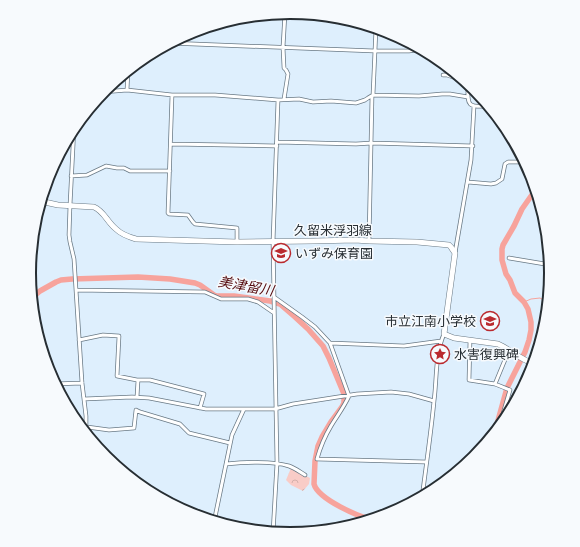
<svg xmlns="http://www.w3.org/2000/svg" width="580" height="547" font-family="Ubuntu,'Noto Sans JP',sans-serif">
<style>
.park{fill:url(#park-crowns)}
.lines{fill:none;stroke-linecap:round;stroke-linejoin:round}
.stream{stroke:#f7a39c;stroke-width:1}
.river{stroke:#f7a39c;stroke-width:5.5}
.street-casing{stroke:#697985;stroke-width:4.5}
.primary-casing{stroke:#697985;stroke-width:6}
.street{stroke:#fff;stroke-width:3}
.primary{stroke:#fff;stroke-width:5}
.labels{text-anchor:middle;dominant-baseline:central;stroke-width:3;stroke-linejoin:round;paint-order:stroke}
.street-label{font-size:13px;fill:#272e33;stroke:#f7fafd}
.poi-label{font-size:13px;fill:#272e33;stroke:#f7fafd;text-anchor:start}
.water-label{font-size:14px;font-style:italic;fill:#560d10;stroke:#f7fafd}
.rim{fill:none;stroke:#272e33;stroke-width:2}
</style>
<defs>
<pattern id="park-crowns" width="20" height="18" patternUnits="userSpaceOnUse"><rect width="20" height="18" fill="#f9ccc7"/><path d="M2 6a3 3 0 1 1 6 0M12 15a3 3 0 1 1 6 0" fill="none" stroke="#d5b0ab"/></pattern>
</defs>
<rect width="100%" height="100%" fill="#deeffd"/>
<path class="park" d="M291 468 310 478 309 484 303 491 291 485 286 480Z"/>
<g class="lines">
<path class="stream" d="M524 302 531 299 540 298 545 301 548 308"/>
<path class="river" d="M31 301 32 298 40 291 56 282 61 280 72 279 138 277 170 279 195 283 200 285 214 295 217 296H234L270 301 280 304 295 317 308 329 323 346 329 358 344 394V403L342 407 331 422 322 437 318 446 315 461 314 484C318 499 360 518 375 520
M494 435 507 388 525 352 529 340 531 330V322L528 309 524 302 515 293 510 280 506 274 502 260V249L503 245 514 226 522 209 536 189"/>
<defs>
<path id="street" d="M169 43 375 51H409L423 49
M443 75H447L467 82
M468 83C468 104 465 108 489 106
M127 90 128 70
M103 92 127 90 172 95H215L278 100 299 99 313 102 331 101 356 103 365 100 368 98 373 95 419 96 442 94H450L468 97
M172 95 168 213 169 214 188 215 193 222 195 224 237 228V242
M373 95 376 28
M284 99 288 74 286 70 284 68 283 47 285 13
M74 127 70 205 69 235 70 242 74 259 82 383 86 416V435
M277 142 356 144 372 143 473 146
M171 144 277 146
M71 176 87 175 106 166 117 168H124L130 171H170
M468 182 491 184 496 183 502 179 505 164 508 162H525
M369 241 372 96
M455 253 471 160 474 106
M509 258 551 265
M549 265 550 257
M76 290 205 292 221 299H248L258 302 274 313
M274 297 302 317 315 327 330 343 349 396C344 407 337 416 331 426 325 436 320 448 317 459L426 462
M79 340 103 335 119 336 117 376 137 380H150L204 394 200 408
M470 340 469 380 495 384 510 390 498 431
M330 343 404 346 441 341
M54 384 82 383
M495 384 509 350
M137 397 138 380
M84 399 132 397 149 398 206 409H275L293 404 357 394 391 392 409 394 434 401
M87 427 109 430 134 428 136 410 140 412 180 424 189 433 230 443
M226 464C243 462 273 461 289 466 295 468 300 472 305 475
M422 498C426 466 431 433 434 401 437 379 435 354 444 334
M214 522 232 435 244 409
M273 533 277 463 273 242 278 100"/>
<path id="primary" d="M40 201 58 205 94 207C104 211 107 222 116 229 121 234 129 237 136 239L237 242 314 241 355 240 369 241 417 242 449 245 451 247 455 253 444 334 454 338 498 344C512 350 520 360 535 364"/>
</defs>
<use href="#street" class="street-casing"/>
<use href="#primary" class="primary-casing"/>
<use href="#street" class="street"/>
<use href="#primary" class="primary"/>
</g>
<defs>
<symbol id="school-ring" viewBox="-11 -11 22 22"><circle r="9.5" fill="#f7fafd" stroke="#ba2a2f" stroke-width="1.5"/><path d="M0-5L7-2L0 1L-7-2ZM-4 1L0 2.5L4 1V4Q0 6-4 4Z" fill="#ba2a2f"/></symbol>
<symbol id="sight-ring" viewBox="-11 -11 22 22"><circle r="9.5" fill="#f7fafd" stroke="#ba2a2f" stroke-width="1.5"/><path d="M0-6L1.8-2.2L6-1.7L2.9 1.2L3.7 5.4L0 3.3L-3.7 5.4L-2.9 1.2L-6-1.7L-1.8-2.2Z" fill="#ba2a2f"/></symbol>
</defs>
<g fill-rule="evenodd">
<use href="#school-ring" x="270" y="242" width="22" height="22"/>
<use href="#school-ring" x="479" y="310" width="22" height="22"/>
<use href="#sight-ring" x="429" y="343" width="22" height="22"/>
</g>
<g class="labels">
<g class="street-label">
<text x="333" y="230">久留米浮羽線</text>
</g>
<g class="poi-label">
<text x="295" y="253">いずみ保育園</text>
<text x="476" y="321" text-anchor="end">市立江南小学校</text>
<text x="454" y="354">水害復興碑</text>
</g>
<g class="water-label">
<text transform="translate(246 286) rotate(10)">美津留川</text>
</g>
</g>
<path d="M0 0H580V547H0ZM36 273a254 254 0 1 1 508 0a254 254 0 1 1-508 0Z" fill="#f7fafd" fill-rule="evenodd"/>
<path class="rim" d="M36 273a254 254 0 1 1 508 0a254 254 0 1 1-508 0Z"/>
</svg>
